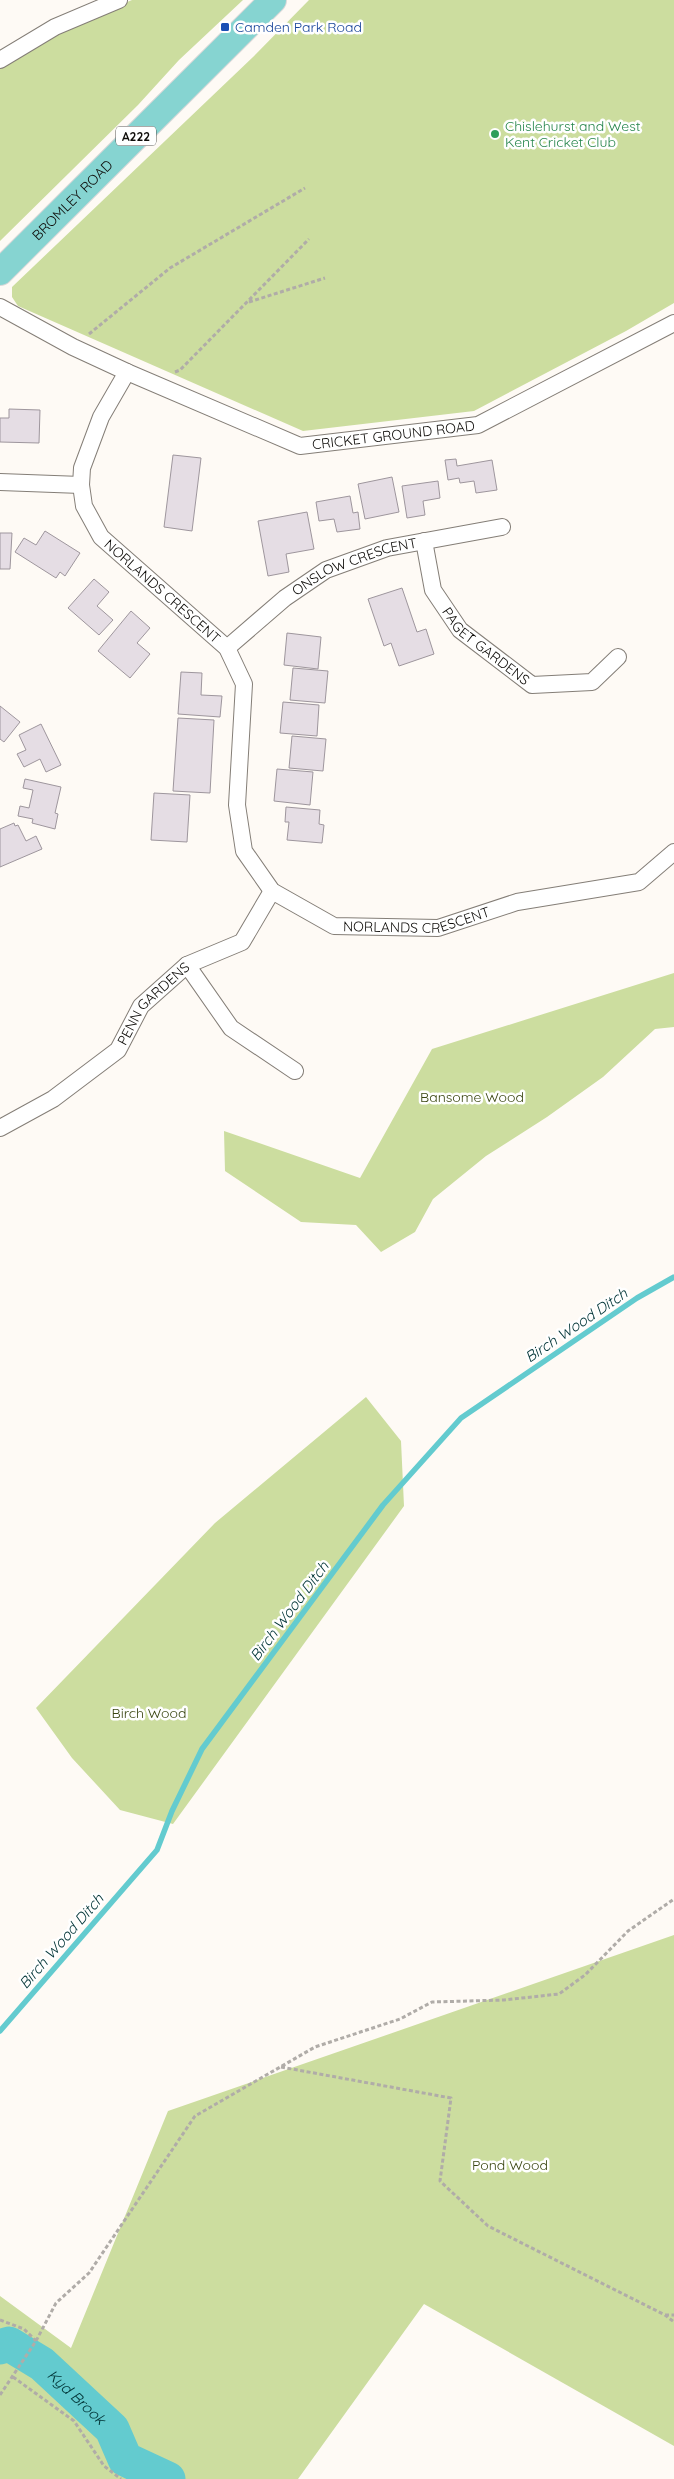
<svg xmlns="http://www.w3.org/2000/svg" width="674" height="2479" font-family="Quicksand,sans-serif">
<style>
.green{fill:#ccdd9f}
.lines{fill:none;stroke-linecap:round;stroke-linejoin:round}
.stream{stroke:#63cbcf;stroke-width:5.5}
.river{stroke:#63cbcf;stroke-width:35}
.building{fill:#e5dde4;stroke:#9e969d}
.street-casing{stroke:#847e77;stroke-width:18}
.primary-casing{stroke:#d8d8d8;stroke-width:28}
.path{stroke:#b0aca8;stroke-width:3;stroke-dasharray:4 2.5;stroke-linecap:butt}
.street{stroke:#fff;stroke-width:16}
.primary{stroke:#86d4d1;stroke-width:26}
.transit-dot{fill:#1a4fb4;stroke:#fff;stroke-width:2}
.leisure-dot{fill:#2e9e5b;stroke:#fff;stroke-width:2}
.labels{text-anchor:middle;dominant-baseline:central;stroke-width:5;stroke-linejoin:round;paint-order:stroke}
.shield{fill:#fff;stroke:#565553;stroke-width:1}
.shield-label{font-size:12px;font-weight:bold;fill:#0e0c09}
.transit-label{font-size:14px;fill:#164399;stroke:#fff;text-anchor:start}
.leisure-label{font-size:14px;fill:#27864d;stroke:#fff;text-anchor:start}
.street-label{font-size:14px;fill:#0e0c09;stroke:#fff}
.park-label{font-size:14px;fill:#394510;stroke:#fff}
.water-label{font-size:15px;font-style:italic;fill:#003436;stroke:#fff}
</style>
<rect width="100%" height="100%" fill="#fefaf5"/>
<path class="green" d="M132 0H243L179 60 138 105 0 241V64L55 32Z
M309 0H674V303L626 331 474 411 303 431 18 306 12 297V287L253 57Z
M674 973V1027L655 1029 603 1077 547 1117 486 1156 433 1199 415 1232 381 1252 356 1225 301 1222 225 1171 224 1131 360 1178 432 1049Z
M366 1397 401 1441 404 1506 173 1824 120 1810 72 1758 36 1708 215 1523Z
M674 1935V2446L424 2304 298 2479H0V2296L71 2348 168 2111Z"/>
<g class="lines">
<path class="stream" d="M0 2031 157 1850 172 1811 202 1749 383 1505 461 1418 637 1298 674 1277"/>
<path class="river" id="s1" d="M0 2347 9 2344 42 2364 112 2429 125 2459 168 2479"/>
</g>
<path class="building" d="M9 409 40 410 39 443 0 442V418H9Z
M173 455 201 458 192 531 164 527Z
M456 459 457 466 492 460 497 490 476 493 474 481 460 483 459 478 448 480 445 460Z
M392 477 399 512 365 519 358 484Z
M438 481 440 498 423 501 425 515 407 518 402 486Z
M350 496 353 513 358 512 360 529 337 532 334 519 319 521 316 502Z
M307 512 314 549 286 554 289 572 268 576 258 521Z
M45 531 80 553 65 576 60 572 56 578 15 552 24 538 36 545Z
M0 533H12L10 569H0Z
M94 579 109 592 97 606 113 620 99 635 68 608Z
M402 588 417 632 426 629 434 654 399 666 391 643 384 646 368 599Z
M131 611 150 628 137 643 150 654 130 678 98 651Z
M287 633 321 637 318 669 284 665Z
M293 668 328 671 325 703 290 700Z
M181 672 202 673 201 695 222 696 220 717 178 714Z
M283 702 319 705 317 736 280 733Z
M0 706 20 722 4 742 0 739Z
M178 718 214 720 210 793 173 791Z
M41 724 61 765 46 772 40 759 24 767 17 754 26 750 19 735Z
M292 736 326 739 323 771 289 768Z
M277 769 313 772 310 805 274 801Z
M25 779 61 787 55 813 58 814 55 829 32 823 33 819 18 816 20 806 29 808 33 790 23 788Z
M154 793 190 795 187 842 151 840Z
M286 807 320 810 319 824 324 825 322 843 287 840 289 822H285Z
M14 823 15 826 18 825 26 841 36 836 42 849 0 867V829Z"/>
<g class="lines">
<defs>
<g id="street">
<path d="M0 60 55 27 119 0"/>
<path id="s2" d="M0 307 73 347 127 372 300 446 478 425 674 323"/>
<path id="s3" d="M127 372 101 417 82 468 81 485 84 506 101 537 227 648 244 684 237 805 244 851 272 891 334 926 438 928 517 902 639 882 674 852"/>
<path d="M0 482 81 485"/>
<path id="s4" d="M424 541 433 590 460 630 532 685 592 682 618 657"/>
<path id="s5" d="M227 648 285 598 326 570 387 548 502 527"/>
<path d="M187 965 231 1028 295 1071"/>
<path id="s6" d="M0 1128 53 1099 118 1050 141 1006 187 965 242 942 272 891"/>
</g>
<g id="primary">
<path id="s7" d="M0 272 273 0"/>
</g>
</defs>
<use href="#street" class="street-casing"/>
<use href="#primary" class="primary-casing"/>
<path class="path" d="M249 302 325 278
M89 334 170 268 305 188
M175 372 180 370 309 239
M281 2067 451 2098 440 2181 488 2226 665 2315 674 2322
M665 2315H674
M0 2320 24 2329 36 2341
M13 2377 74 2421 104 2466 121 2479
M0 2395 36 2341 56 2303 89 2273 195 2116 315 2047 400 2019 432 2002 504 2000 559 1994 585 1975 628 1931 674 1899"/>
<use href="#street" class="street"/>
<use href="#primary" class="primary"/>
</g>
<rect class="transit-dot" x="220" y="22" width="10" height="10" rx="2.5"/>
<circle class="leisure-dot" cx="495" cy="134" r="5"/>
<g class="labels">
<rect class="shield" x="116" y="126.5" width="40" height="19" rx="4"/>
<g class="shield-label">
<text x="136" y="136">A222</text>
</g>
<g class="transit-label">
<text x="235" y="27">Camden Park Road</text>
</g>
<g class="leisure-label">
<text x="505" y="126">Chislehurst and West<tspan x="505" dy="16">Kent Cricket Club</tspan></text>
</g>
<g class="street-label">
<text stroke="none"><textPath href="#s7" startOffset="102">BROMLEY ROAD</textPath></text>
<text stroke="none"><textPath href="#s2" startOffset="425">CRICKET GROUND ROAD</textPath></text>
<text stroke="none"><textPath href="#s5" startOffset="154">ONSLOW CRESCENT</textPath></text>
<text stroke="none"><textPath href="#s3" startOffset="262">NORLANDS CRESCENT</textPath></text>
<text stroke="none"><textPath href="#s4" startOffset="128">PAGET GARDENS</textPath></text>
<text stroke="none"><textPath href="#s3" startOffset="759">NORLANDS CRESCENT</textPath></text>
<text stroke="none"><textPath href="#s6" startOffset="201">PENN GARDENS</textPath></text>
</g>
<g class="park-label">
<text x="472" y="1097">Bansome Wood</text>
<text x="149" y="1713">Birch Wood</text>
<text x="510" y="2165">Pond Wood</text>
</g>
<g class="water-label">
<text transform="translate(576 1325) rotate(-34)">Birch Wood Ditch</text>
<text transform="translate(289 1611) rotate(-53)">Birch Wood Ditch</text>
<text transform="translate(61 1941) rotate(-49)">Birch Wood Ditch</text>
<text stroke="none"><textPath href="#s1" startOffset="96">Kyd Brook</textPath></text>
</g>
</g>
</svg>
